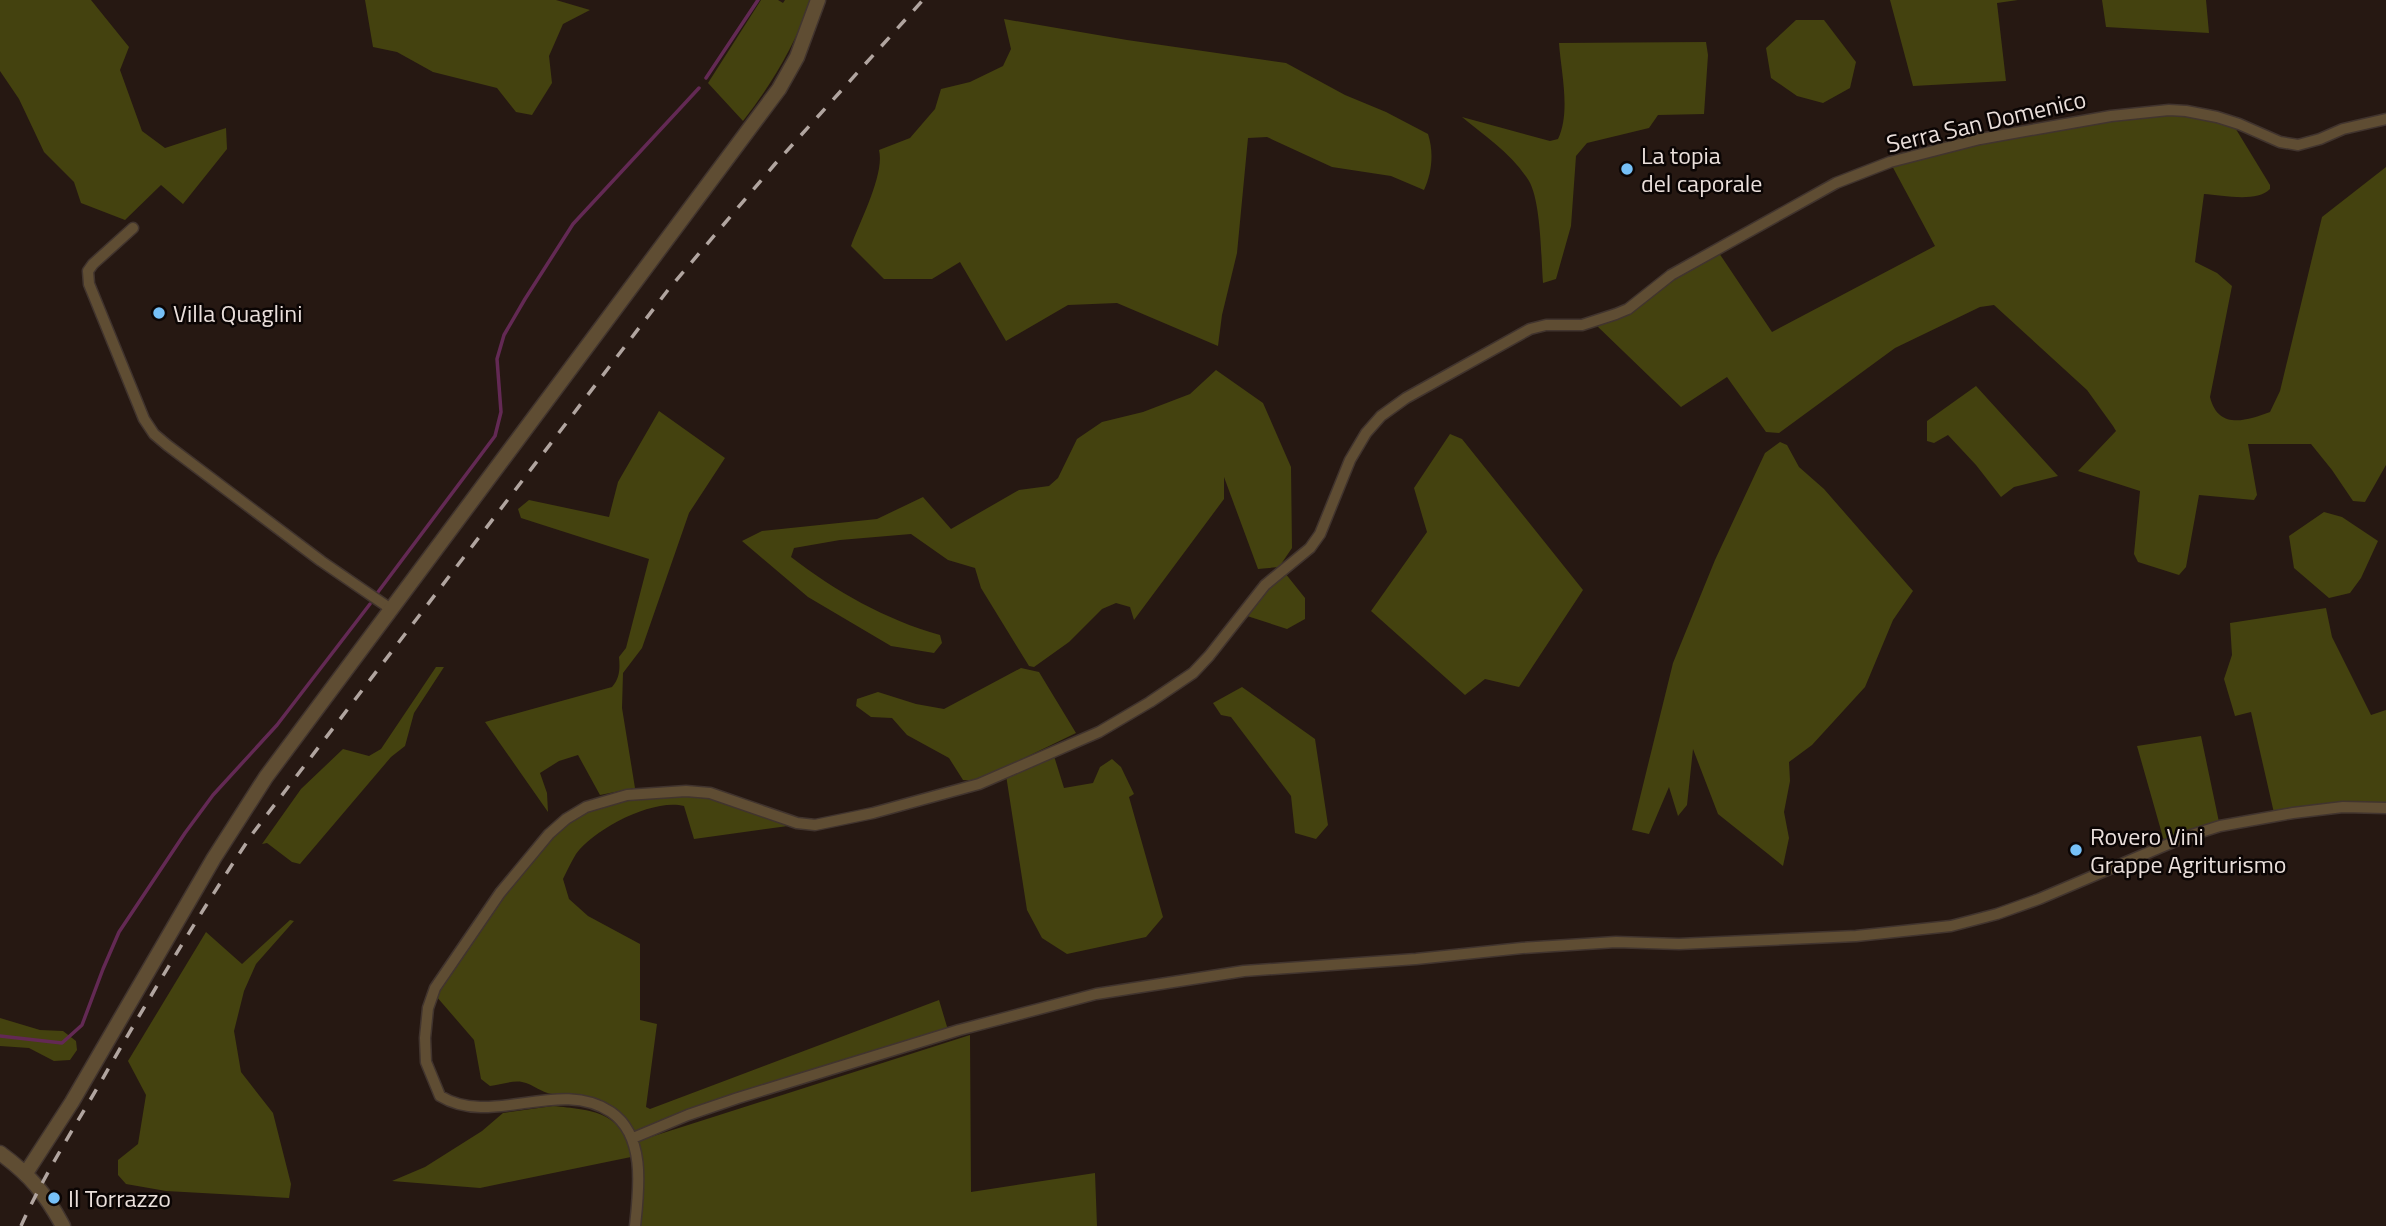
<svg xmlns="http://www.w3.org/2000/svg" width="2386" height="1226" font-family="'Titillium Web',sans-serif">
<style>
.green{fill:#44420f}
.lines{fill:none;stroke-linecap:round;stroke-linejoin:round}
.stream{stroke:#632954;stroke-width:3.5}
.minor-casing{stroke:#41342e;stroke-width:13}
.tertiary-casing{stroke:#41342e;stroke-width:17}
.minor{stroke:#5f4d33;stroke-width:10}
.tertiary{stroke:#5f4d33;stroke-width:14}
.rail{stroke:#b1a5a0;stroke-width:3.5;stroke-dasharray:12 12;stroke-linecap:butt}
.poi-dot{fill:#76c0f7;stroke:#0b0504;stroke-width:2.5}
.labels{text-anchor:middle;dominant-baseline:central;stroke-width:5;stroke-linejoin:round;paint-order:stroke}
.street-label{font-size:24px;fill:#eadfdb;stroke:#0b0504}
.poi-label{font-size:24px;fill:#eadfdb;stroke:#0b0504;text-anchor:start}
</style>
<rect width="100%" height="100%" fill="#261812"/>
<path class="green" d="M0 0H91L129 47 120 70 142 131 165 148 226 128 227 149 183 204 161 185 125 220 81 203 74 182 44 152 19 99 0 71Z
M365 0H556L590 10 563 24 549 56 552 83 532 115 516 112 497 88 433 72 397 52 373 47Z
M761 0H778L783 3 785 0H811C795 45 772 84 743 121L708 83Z
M1890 0H2018L1997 3 2006 81 1913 86Z
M2102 0H2206L2209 33 2106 27Z
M1004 19 1127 40 1286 63 1345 95 1386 112 1428 134C1434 152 1432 173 1424 190L1391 176 1332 167 1267 137 1248 138 1237 253 1222 315 1218 346 1117 303 1068 305 1006 341 960 262 932 279H884L851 246C860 221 885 174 879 150L910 138 935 109 941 89 970 82 1003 66 1011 49Z
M1796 20H1824L1856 62 1850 88 1823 103 1797 96 1771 78 1766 48Z
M1706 42 1708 55 1704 114 1658 115 1649 128 1587 143 1576 156 1571 226 1556 279 1543 283C1541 257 1541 202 1529 181 1512 154 1485 136 1462 117L1550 141 1558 139C1571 112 1561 72 1559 43Z
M2169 110 2231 121 2270 185V189C2256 203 2222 195 2204 194L2195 262 2217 273 2232 286 2210 397C2218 430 2246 421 2270 412L2280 391 2322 217 2386 167V465L2365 502 2353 501 2332 470 2311 444H2248L2257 495 2254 500 2199 495 2186 567 2179 575 2138 562 2134 554 2140 491 2078 471 2116 431 2113 426 2087 390 1994 305 1980 307 1895 348 1779 433 1766 432 1727 377 1681 407 1595 324 1680 273 1719 253 1772 332 1935 246 1890 162 1980 139Z
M1216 370 1263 403 1291 467 1292 548 1279 567 1258 569 1224 477V499L1134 620 1130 607 1116 603 1102 609 1069 642 1034 667 1029 666 981 588 975 568 948 560 911 534 840 540 794 548 791 557C835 591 886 620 940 635L942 643 934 653 891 646 808 597 742 541 762 531 877 519 923 497 951 529 1019 490 1049 486 1058 478 1077 439 1102 422 1143 412 1190 394Z
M1976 386 2058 476 2014 487 2001 497 1976 465 1948 435 1934 443 1927 441V421Z
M659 411 725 458 689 513 642 648 623 673 622 708 635 788 600 795 578 755 559 761 540 773 547 793 548 812 485 722 612 687C620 678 620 668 619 657L626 648 649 559 521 518 518 509 529 500 609 517 618 482Z
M1450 434 1462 439 1583 590 1519 687 1485 679 1465 695 1371 611 1427 532 1414 488Z
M1780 442 1787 445 1799 467 1824 489 1913 591 1893 620 1865 687 1812 745 1789 762 1790 781 1784 812 1789 838 1783 866 1718 814 1693 749 1687 805 1678 816 1669 787 1649 834 1632 830 1673 663 1715 560 1765 453Z
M2324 512 2342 517 2378 541 2361 578 2350 593 2329 598 2294 568 2289 536Z
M1285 573 1305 598V619L1287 629 1244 615 1267 589Z
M2326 608 2332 637 2371 715 2386 710V802L2361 803 2274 813 2251 712 2235 716 2224 679 2232 655 2230 623Z
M436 667H444L414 713 405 746 391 757 300 864 292 862 267 843 262 844 301 789 343 749 369 756 381 749Z
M1021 668 1039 672 1076 733 977 781 963 780 949 758 907 735 892 718 871 717 856 706 857 699 878 692 916 704 944 709Z
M1242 687 1315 739 1328 825 1316 839 1295 833 1291 796 1231 717 1221 715 1213 703Z
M2201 736 2219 822 2164 841 2137 746Z
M1054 756 1064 788 1093 783 1100 767 1112 759 1121 767 1134 794 1129 797 1163 917 1146 937 1067 954 1042 938 1027 910 1006 775Z
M671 795 711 799 788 826 694 839 684 806C653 798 594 829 576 854 571 862 567 871 563 879L569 899 588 916 640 944V1020L657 1024 646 1107 650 1109 939 1000 948 1030 635 1133C610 1093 594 1099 552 1094 542 1093 533 1084 522 1082 513 1080 500 1085 490 1086L481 1079 474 1040 436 996C463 951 493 910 525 869 539 851 554 830 573 818 604 800 636 799 671 795Z
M290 920 294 921 256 964 244 991 234 1031 241 1072 273 1113 291 1184 289 1198 166 1191 126 1184 118 1175V1160L138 1144 146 1095 128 1061 206 932 242 964Z
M0 1018 40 1030 63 1031 76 1041 77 1050 70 1060 54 1061 29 1048 0 1046Z
M970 1035 971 1192 1095 1173 1097 1226H639L644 1186 638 1141Z
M553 1106C591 1110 624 1111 631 1157L480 1188 392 1181 425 1167 482 1131 503 1113Z"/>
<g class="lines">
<path class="stream" d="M706 78 758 0
M378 592 495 436 501 412 497 359 504 335 525 299 573 224 699 88
M0 1036 62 1043 82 1025 103 969 119 932 185 833 213 795 277 725 370 604"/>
<defs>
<path id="minor" d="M133 228 93 264 88 271 89 284 144 419 154 434 167 445 321 561 391 609
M633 1138 688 1115 738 1098 959 1030 1096 994 1244 971 1416 959 1522 948 1616 942 1679 944 1856 936 1951 926 1997 914 2039 899 2185 837 2220 826 2293 813 2343 807 2386 808
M635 1226C639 1189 646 1136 611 1112 559 1077 492 1128 440 1096L426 1062 425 1038 428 1008 435 988 500 893 549 834 566 819 586 807 627 795 686 791 710 793 797 823 815 825 873 813 979 784 1099 732 1150 702 1193 673 1209 656 1265 585 1310 548 1320 534 1350 460 1366 433 1381 416 1406 398 1530 329 1546 325H1582L1616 314 1628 309 1671 275 1836 183 1890 162 1980 139 2111 116 2169 110 2186 111 2217 117 2239 124 2280 142 2298 145 2320 139 2343 129 2386 119"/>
<path id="tertiary" d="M0 1153C30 1175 45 1193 63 1226
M26 1173 72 1102 214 858 266 777 779 89 797 57 818 0"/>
</defs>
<use href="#minor" class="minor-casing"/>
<use href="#tertiary" class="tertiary-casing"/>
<use href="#minor" class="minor"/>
<use href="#tertiary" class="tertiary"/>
<path class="rail" d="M21 1226C43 1177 72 1131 99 1085 148 1000 198 915 253 833L668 290 775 164 923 0"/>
</g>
<g class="poi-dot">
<circle cx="1627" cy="169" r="7"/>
<circle cx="159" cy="313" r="7"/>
<circle cx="2076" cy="850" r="7"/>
<circle cx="54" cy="1198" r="7"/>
</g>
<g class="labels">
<g class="street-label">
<text transform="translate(1986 121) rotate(-13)">Serra San Domenico</text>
</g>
<g class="poi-label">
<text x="1641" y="155">La topia<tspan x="1641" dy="28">del caporale</tspan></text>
<text x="173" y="313">Villa Quaglini</text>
<text x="2090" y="836">Rovero Vini<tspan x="2090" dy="28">Grappe Agriturismo</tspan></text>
<text x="68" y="1198">Il Torrazzo</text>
</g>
</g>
</svg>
